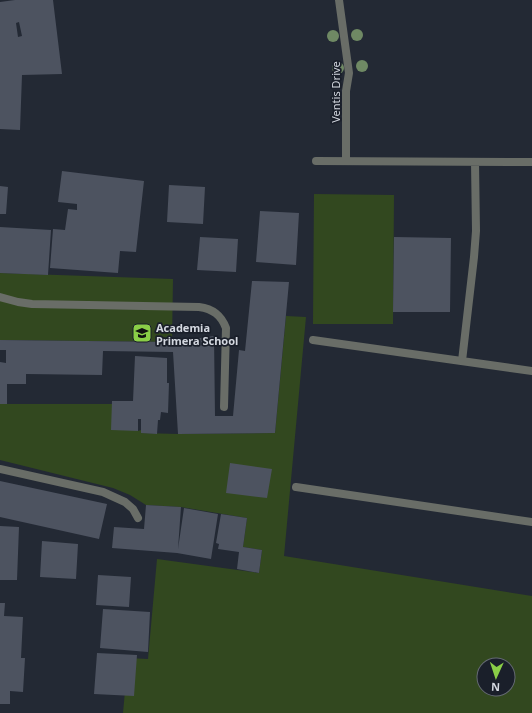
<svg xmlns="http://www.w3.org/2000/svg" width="532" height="713" font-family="'Noto Sans',sans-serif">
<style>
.green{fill:#32481f;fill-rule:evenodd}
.building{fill:#4d5360;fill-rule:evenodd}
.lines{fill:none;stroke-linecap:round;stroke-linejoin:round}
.service{stroke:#696d67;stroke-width:8}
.minor{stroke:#696d67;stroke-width:8}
.tree{fill:#6f8964}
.labels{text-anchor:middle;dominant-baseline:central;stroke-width:3.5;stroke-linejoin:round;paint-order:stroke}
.street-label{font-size:11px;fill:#d4d8e0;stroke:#1a1f2a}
.poi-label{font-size:11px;font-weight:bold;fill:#d4d8e0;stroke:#1a1f2a;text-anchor:start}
</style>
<rect width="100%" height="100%" fill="#232934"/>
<path class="green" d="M314 194 394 195 393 324H313Z
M0 273 173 279 172 342 0 340Z
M286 316 306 317 284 556 532 596V713H123L128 658 148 659 157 559 259 573 262 550 243 547 247 518 181 507 146 505 130 495 113 488 0 460V404H112L138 431 141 430V433L178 434 275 433ZM484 665H508V689H484Z"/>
<path class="building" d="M15 0H53L62 74 22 75 20 130 0 129V2ZM19 22 22 36 18 37 16 23Z
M62 171 144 181 136 252 120 251 118 273 50 268 53 229 65 230 68 209 77 210V204L58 202Z
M169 185 205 187 203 224 167 222Z
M0 186 8 187 6 214H0Z
M260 211 299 213 296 265 256 262Z
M0 227 51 230 48 275 0 273Z
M200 237 238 239 236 272 197 270Z
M394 237 451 238 450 312H393Z
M252 281 289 282 275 433 178 434 173 352 103 351 102 375 26 374V384H7V404H0V362L6 363V350H0V340L172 342 214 336 215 416H233L239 350 245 351Z
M135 356 167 358V383H169L168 413 161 412 160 420H158L157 434 141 433V419H138V431L111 430 112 401H133Z
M230 463 272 469 267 498 226 493Z
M0 481 107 504 99 539 0 517Z
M146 505 181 507 178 549 184 508 218 514 211 559 177 553 112 548 114 527 144 529Z
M221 514 247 518 243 547 262 550 259 573 237 569 239 552 218 549 219 544 216 543Z
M0 526 19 527 17 580H0Z
M42 541 78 544 76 579 40 577Z
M98 575 131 577 129 607 96 605Z
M0 603H5L4 616 23 617 21 658H25L23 692 10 691V704H0Z
M103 609 150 612 148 652 100 648Z
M97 653 137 655 134 696 94 694Z"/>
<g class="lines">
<path class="service" d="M0 297 18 302 32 304 199 307C213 309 221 315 226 328L224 407"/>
<path class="minor" d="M339 0 349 73 346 91V161
M316 161 532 162
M313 340 532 371
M462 361 474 257 476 231 475 162
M0 469 103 492 125 502 133 509 138 518
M296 487 532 522"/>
</g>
<g class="tree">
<circle cx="357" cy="35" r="6"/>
<circle cx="333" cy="36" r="6"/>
<circle cx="362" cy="66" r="6"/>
<circle cx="338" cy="68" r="6"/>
</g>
<defs>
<symbol id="school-square" viewBox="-11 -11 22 22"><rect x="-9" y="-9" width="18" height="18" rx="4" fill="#8ace47" stroke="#1a1f2a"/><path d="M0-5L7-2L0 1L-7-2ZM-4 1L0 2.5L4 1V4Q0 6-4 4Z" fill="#111"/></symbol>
</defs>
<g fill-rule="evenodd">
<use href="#school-square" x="131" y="322" width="22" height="22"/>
</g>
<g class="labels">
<g class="street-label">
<text transform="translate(335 92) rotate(-90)">Ventis Drive</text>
</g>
<g class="poi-label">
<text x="156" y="327">Academia<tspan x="156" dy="13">Primera School</tspan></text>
</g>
</g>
<g transform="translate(496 677) rotate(183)"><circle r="19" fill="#1a1f2a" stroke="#646973"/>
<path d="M0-3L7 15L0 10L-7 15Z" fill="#8ace47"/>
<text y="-6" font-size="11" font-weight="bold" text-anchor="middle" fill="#d4d8e0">N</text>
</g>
</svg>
